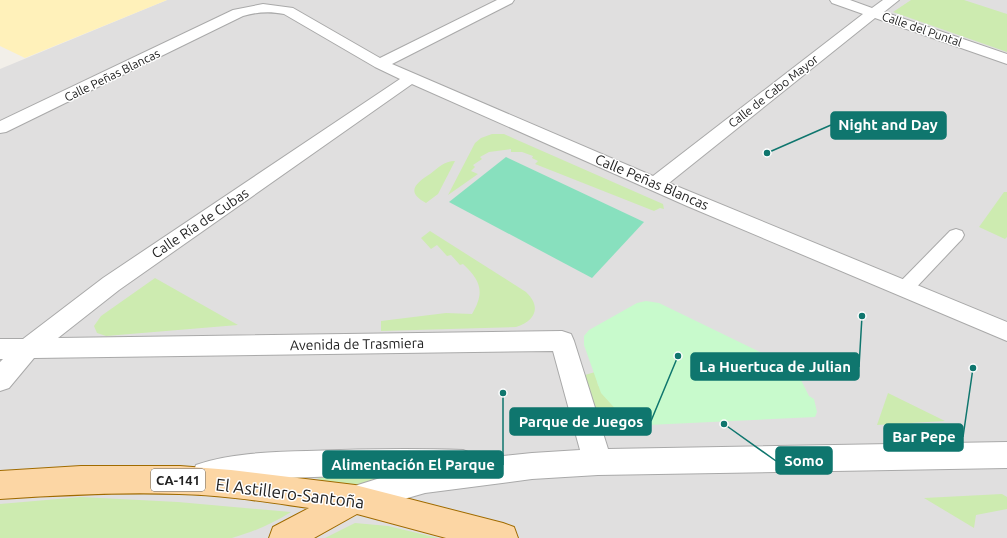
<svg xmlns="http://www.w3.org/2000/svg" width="1007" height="538" font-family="Ubuntu,sans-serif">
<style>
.residential{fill:#e0dfdf}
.grass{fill:#cdebb0}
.sand{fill:#fff1ba}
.park{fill:#c8facc}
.pitch{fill:#88e0be}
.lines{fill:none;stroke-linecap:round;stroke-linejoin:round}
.lane-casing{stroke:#a9a9a9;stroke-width:2}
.street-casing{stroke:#a9a9a9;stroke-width:2}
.primary-casing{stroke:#a06b00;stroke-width:2}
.lane{fill:#fff;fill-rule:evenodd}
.street{fill:#fff;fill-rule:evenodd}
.primary{fill:#fcd6a4;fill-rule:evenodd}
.labels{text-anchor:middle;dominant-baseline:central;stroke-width:3;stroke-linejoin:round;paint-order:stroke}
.far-street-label{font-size:12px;fill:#222;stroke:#fff}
.shield{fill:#fff;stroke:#646464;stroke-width:1}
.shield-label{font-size:13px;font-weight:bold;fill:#222}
.street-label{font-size:14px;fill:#222;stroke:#fff}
.near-street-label{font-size:17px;fill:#222;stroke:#fff}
.leader{fill:none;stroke:#0f766e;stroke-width:1.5}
.callout-dot{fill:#0f766e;stroke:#fff;stroke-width:1.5}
.callout{fill:#0f766e;stroke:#0f766e;stroke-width:1.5}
.callout-label{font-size:15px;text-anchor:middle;font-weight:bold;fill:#fff}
</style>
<rect width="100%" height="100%" fill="#f2efe9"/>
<path class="residential" d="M167 0H1007V538H0V69Z"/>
<path class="grass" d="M911 0H964L1007 14V52L893 12Z
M492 134H504L515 139 663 204 664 209 660 208 654 211 535 164 538 161 532 158 533 156 522 152H511V149L489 152 480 157 482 159 473 165 475 167 471 171 478 174 448 195 475 143 481 138Z
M455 161 438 194 426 203C405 192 416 183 430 174 438 168 444 161 455 161Z
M1004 192H1007V237L1005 239 979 227Z
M430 231 526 292C542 307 535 321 516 327L381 331V321L446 313 472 314C485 292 481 281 463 264L460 265 451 255 447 256 437 245 431 249 421 238Z
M155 278 238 325 106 336 97 333 94 326 101 316Z
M595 372 598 385 620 414 638 422 599 423 584 388 585 375Z
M888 393 945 421 877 425Z
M413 473 356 492 333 485 310 475Z
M1002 494 1007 497V509L976 515 974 528 924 498Z
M81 497 178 502 291 512C272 524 253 532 232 538H0V504Z
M355 523 388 526 438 538H325Z"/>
<path class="sand" d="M0 0H167L25 58 0 46Z"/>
<path class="park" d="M646 301 659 303 791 367 799 376 809 396 814 399 817 412 815 417 648 425 638 422 620 414 601 393 584 345V336L589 330 637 303Z"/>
<path class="pitch" d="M506 157 644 222 592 278 449 202Z"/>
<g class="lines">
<defs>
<path id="lane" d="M956 229 962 231 964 235 962 239 910 294 904 295 898 294 895 289 898 284 950 231Z"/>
<path id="street" d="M497 0H514L512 3 392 64 653 176 863 14 832 3 830 0H850L872 8 883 0H899L884 12 1007 54V64L875 18 669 183 1007 322V341L687 206 412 84 119 290 58 338 562 331 571 334 574 341 608 449 1007 442V468L598 475 532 479 425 493 355 513 345 509 340 499 345 489 393 474 261 479 206 489 196 485 192 475 196 465C229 453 272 452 307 451 359 449 411 448 463 450L473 454 476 459 532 453 580 450 553 351 34 358 9 388 0 391V362L3 359H0V339H23L103 278 400 79 375 67 284 14C269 11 257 12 243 16L6 132 0 133V121L233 10 263 4 293 8 380 58Z"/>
<path id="primary" d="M81 466H180L231 470 355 485 503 523 514 527 518 538H446L357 514 314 538H269L273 527 309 508C266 502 223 495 179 494 119 492 60 495 0 499V471Z"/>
</defs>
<use href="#lane" class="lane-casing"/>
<use href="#street" class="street-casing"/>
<use href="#primary" class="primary-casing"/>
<use href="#lane" class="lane"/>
<use href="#street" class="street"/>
<use href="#primary" class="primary"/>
</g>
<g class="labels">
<g class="far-street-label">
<text transform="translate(922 29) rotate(19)">Calle del Puntal</text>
<text transform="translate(112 75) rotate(-26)">Calle Peñas Blancas</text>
<text transform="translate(773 91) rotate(-38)">Calle de Cabo Mayor</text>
</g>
<rect class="shield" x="151" y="469" width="54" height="22" rx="3"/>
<g class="shield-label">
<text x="178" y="480">CA-141</text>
</g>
<g class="street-label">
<text transform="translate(652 182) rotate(23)">Calle Peñas Blancas</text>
<text transform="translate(200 223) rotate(-34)">Calle Ría de Cubas</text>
<text transform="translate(357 344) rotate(-1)">Avenida de Trasmiera</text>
</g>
<g class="near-street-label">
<text transform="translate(290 493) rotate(7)">El Astillero-Santoña</text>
</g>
</g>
<path class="leader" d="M767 153L831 125M862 316L859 367M678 356L651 421M973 368L963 437M724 424L776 461M503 393L503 465"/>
<g class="callout-dot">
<circle cx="767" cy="153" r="4"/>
<circle cx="862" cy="316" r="4"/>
<circle cx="678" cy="356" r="4"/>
<circle cx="973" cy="368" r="4"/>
<circle cx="724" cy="424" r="4"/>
<circle cx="503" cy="393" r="4"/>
</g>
<g class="callout">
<rect x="831" y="112" width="115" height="27" rx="4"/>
<rect x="691" y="353" width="168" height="27" rx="4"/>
<rect x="510" y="408" width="141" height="27" rx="4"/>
<rect x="884" y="424" width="79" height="27" rx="4"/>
<rect x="776" y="447" width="56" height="27" rx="4"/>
<rect x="323" y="451" width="180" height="27" rx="4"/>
</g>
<g class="callout-label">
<text x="888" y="130">Night and Day</text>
<text x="775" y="372">La Huertuca de Julian</text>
<text x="581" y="427">Parque de Juegos</text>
<text x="924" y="442">Bar Pepe</text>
<text x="804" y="466">Somo</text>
<text x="413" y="470">Alimentación El Parque</text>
</g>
</svg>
